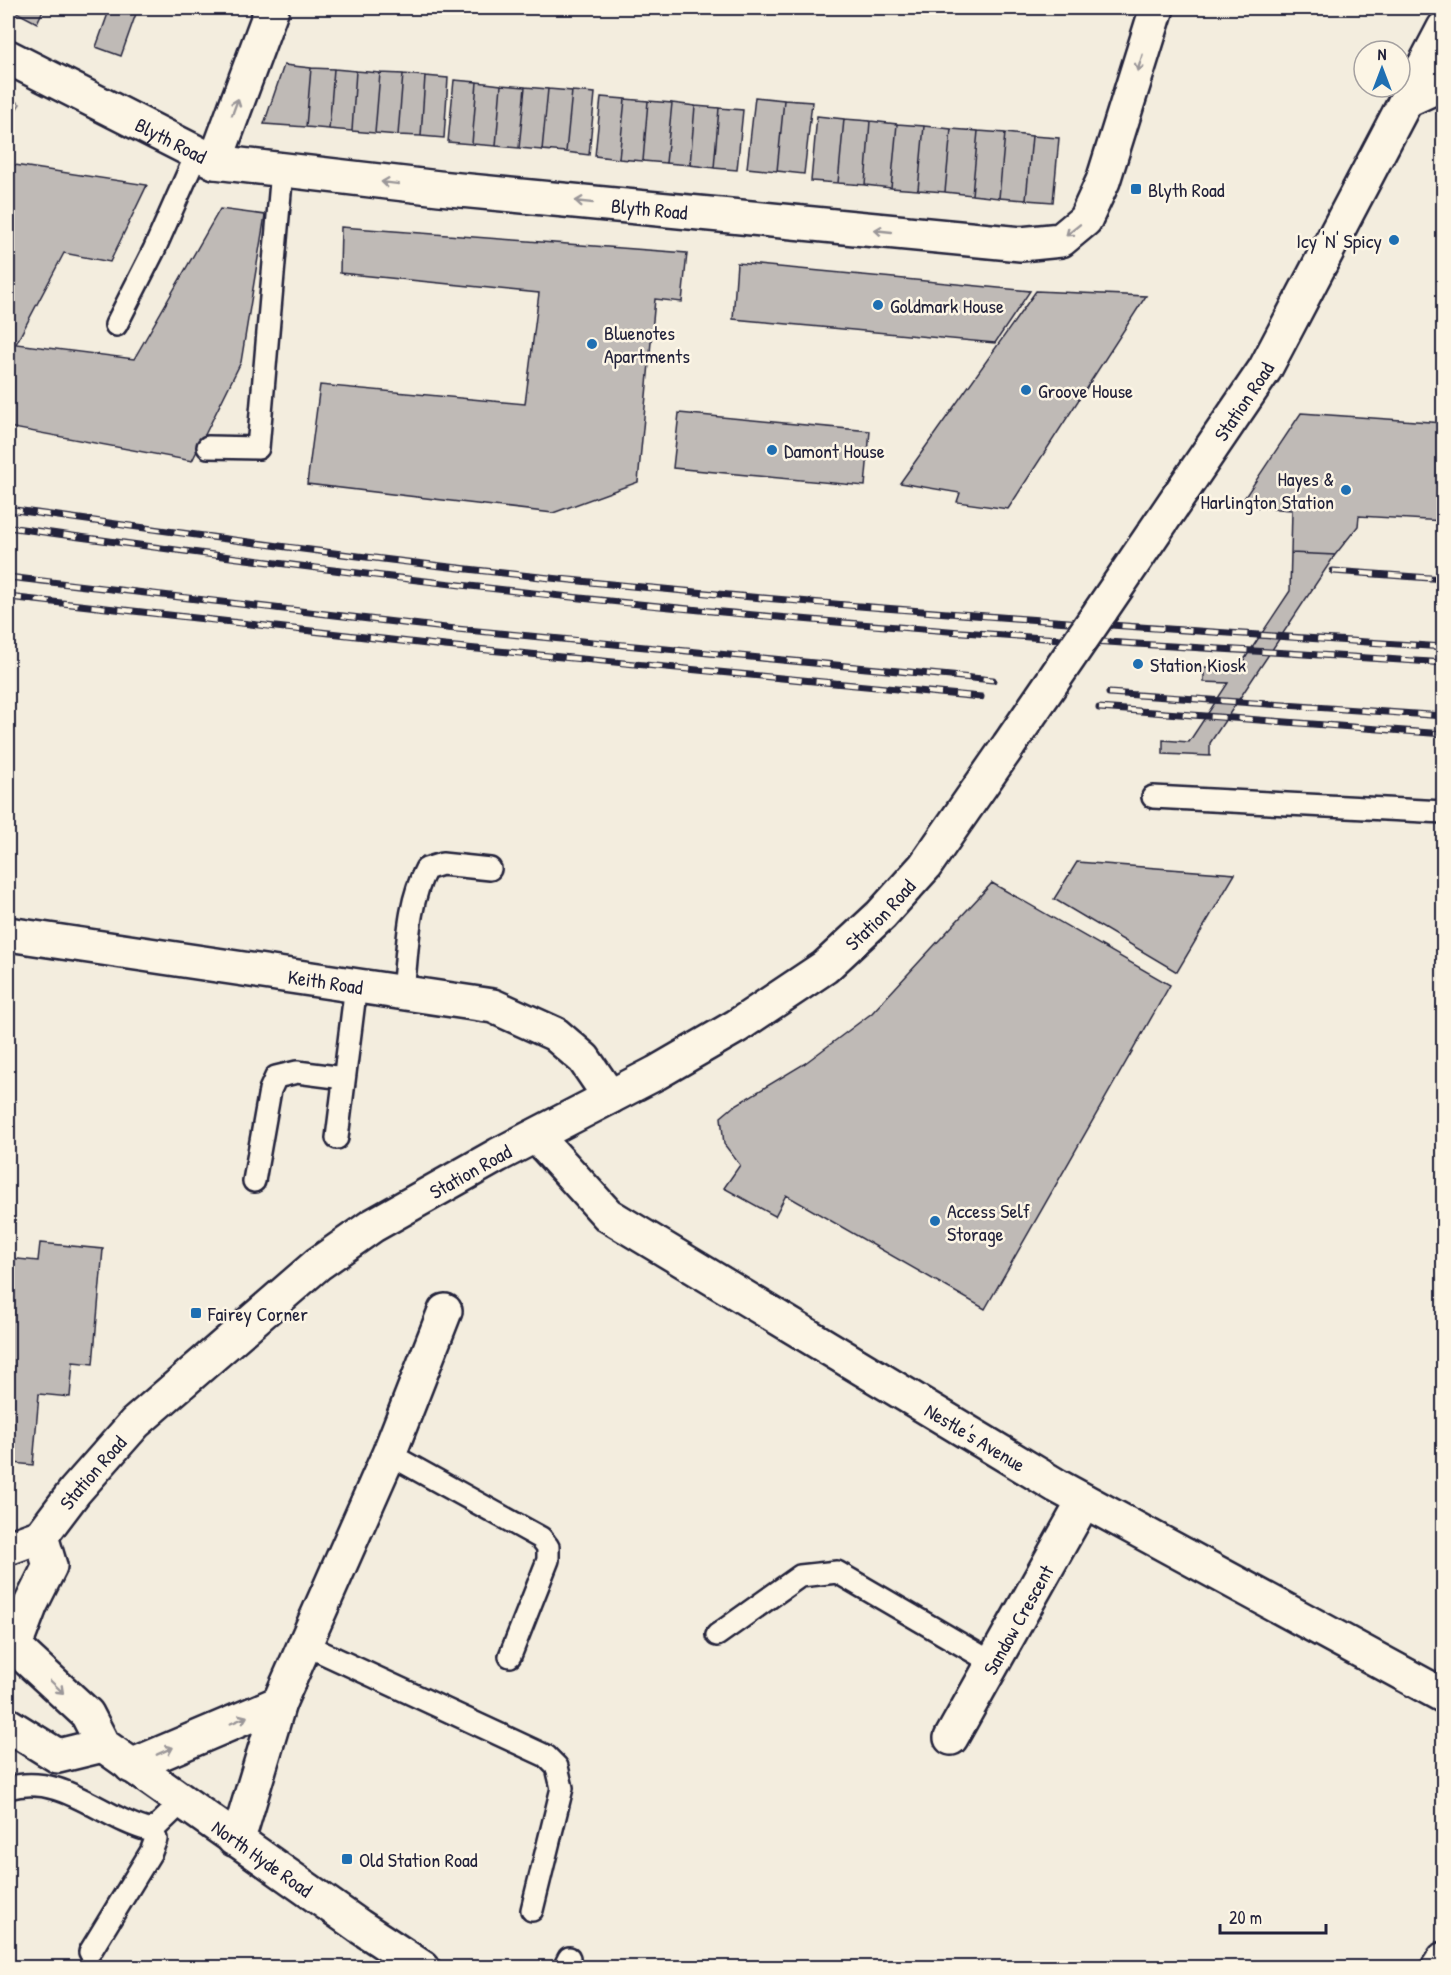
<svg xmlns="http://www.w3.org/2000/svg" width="1451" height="1975" font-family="'Patrick Hand',sans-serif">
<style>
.green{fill:#d4cfc6;stroke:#7b7880;stroke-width:1.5}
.building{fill:#bfbab6;stroke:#22223b;stroke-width:1.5}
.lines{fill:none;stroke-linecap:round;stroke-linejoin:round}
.service-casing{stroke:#22223b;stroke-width:26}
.minor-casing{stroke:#22223b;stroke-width:38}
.tertiary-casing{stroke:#22223b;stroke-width:38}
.primary-casing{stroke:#22223b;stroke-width:38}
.service{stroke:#fcf5e5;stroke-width:21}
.minor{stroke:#fcf5e5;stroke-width:33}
.tertiary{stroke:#fcf5e5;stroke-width:33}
.primary{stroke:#fcf5e5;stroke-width:33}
.rail-casing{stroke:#22223b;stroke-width:7}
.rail{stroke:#fcf5e5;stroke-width:4.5;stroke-dasharray:14;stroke-linecap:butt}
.tertiary-bridge-casing{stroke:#22223b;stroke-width:38;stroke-linecap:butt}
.tertiary-bridge{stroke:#fcf5e5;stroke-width:33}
.oneway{stroke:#9a9698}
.poi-dot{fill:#1f6fb2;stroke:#fcf5e5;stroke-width:2}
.labels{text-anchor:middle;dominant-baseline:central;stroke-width:5;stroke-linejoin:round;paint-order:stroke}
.street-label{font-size:20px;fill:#22223b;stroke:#fcf5e5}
.poi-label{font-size:20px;fill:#22223b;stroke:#fcf5e5;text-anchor:start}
</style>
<rect width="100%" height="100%" fill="#f3edde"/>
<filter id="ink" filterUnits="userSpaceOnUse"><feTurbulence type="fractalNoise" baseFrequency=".0167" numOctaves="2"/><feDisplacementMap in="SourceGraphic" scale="12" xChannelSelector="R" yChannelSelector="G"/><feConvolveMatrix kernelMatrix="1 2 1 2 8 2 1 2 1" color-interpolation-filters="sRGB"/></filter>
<g filter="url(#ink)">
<path class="green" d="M8 97 20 104 10 119 8 118Z"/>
<path class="building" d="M16 8H44L37 23 14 11Z
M110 8H138L121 56 96 47Z
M284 65 311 68 306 127 264 124Z
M311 68 334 69 329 129 306 127Z
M334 69 356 71 352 131 329 129Z
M356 71 380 73 375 133 352 131Z
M380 73 403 74 398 135 375 133Z
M403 74 425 76 421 136 398 135Z
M425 76 448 78 444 138 421 136Z
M454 80 477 82 472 144 448 142Z
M477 82 501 85 496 146 472 144Z
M501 85 525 87 519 148 496 146Z
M525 87 548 89 542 150 519 148Z
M548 89 572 91 566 152 542 150Z
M572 91 595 93 589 155 566 152Z
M601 97 625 99 619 159 595 156Z
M755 97 784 100 777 171 747 168Z
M625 99 648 101 643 161 619 159Z
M784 100 812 102 804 174 777 171Z
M648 101 672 103 666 163 643 161Z
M672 103 695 106 690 165 666 163Z
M695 106 719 108 714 168 690 165Z
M719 108 743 110 737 170 714 168Z
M817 116 844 119 838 183 811 181Z
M844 119 870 121 865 185 838 183Z
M870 121 897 124 891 188 865 185Z
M897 124 924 126 918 190 891 188Z
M924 126 951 129 945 192 918 190Z
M951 129 978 131 972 195 945 192Z
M978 131 1005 133 999 198 972 195Z
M1005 133 1032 136 1026 200 999 198Z
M1032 136 1059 138 1053 202 1026 200Z
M8 164 147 185 110 262 64 253 16 344 134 359 220 209 265 215 241 362 192 461 8 427Z
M341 227 687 253 682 302 655 299 638 482 553 513 307 484 320 385 525 404 539 293 340 273Z
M737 263 1030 291 995 343 733 319Z
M1036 291 1146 296 1008 509 957 502 960 493 900 483Z
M679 413 870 431 865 486 673 468Z
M1301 413 1444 423V521L1359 516 1358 526 1335 555 1291 553 1292 510 1239 506Z
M1291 553 1335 555 1210 743V756L1163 754V740L1189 742 1228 683 1204 682V667L1238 669 1290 591Z
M1077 862 1235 874 1177 972 1054 899Z
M992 883 1170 985 985 1309 786 1195 775 1216 724 1188 740 1165 724 1144 721 1117 734 1106 804 1064 872 1013Z
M40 1243 103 1249 93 1364 73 1362 70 1397 39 1394 33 1465 13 1463 11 1478 8 1477V1258L38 1261Z"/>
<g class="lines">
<defs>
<path id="service" d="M116 325 154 250 197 153
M208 447 258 448 282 170
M1153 797 1444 812
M403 990C408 951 407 904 426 869L442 864 490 869
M337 1138 356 985
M254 1181 270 1090 276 1077 297 1072 344 1078
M389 1454 541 1538 548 1547V1560L510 1656
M717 1635 800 1576 837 1572 993 1663
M306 1645 546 1756 557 1767 562 1788 532 1910
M8 1788C62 1772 102 1819 152 1831L181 1803
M90 1952 151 1852 156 1839 152 1831
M564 1968 569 1958"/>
<g id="minor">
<path d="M1407 100 1444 83"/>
<path d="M215 162 272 8"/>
<path id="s1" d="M8 934 493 1006 555 1034 584 1059 610 1097"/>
<path id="s2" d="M536 1136 608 1215 1057 1486 1444 1696"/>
<path id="s3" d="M951 1738 1084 1501"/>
<path d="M131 1766 279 1703"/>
<path d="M234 1839 242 1826 279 1703 389 1454 445 1311"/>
<path d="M1438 1968 1444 1959"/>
</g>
<g id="tertiary">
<path id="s4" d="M8 57 215 162 439 188 1021 244 1061 240 1085 220 1103 181 1157 8"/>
<path id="s5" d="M1100 612 1265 369 1444 28"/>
<path id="s6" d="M8 1548 41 1536 75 1491 135 1423 318 1264 372 1226 498 1155 656 1073 737 1026 825 967 881 915 925 866 1009 745"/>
<path d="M15 1646 31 1604 50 1566 41 1536"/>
</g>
<g id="primary">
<path id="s7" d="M8 1641 87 1714 103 1745 359 1926 423 1968"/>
<path d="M8 1725 58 1756 103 1745"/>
</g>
</defs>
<use href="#service" class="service-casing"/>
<use href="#minor" class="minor-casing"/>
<use href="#tertiary" class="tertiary-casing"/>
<use href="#primary" class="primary-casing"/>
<use href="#service" class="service"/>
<use href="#minor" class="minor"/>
<use href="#tertiary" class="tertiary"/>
<use href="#primary" class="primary"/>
<defs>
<path id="rail" d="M8 509C201 536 396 563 590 582 874 610 1159 629 1444 647
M8 527C312 570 616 606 923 629 1096 643 1270 651 1444 663
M1333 571 1444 579
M8 577 446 628 993 680
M8 597 445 646 981 697
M1109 693 1444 716
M1099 708 1444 734"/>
</defs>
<use href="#rail" class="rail-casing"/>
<use href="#rail" class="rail"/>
<defs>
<path id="tertiary-bridge" d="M1009 745 1100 612"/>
</defs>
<use href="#tertiary-bridge" class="tertiary-bridge-casing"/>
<use href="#tertiary-bridge" class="tertiary-bridge"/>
</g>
<defs><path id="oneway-shaft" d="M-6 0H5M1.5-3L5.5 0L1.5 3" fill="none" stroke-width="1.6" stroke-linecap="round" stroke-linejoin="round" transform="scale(1.5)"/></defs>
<g class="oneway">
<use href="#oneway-shaft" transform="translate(1140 63) rotate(107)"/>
<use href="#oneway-shaft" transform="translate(235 107) rotate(-70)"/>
<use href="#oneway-shaft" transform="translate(390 183) rotate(-173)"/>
<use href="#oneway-shaft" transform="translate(584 202) rotate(-174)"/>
<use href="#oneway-shaft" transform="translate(1073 230) rotate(141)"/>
<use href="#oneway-shaft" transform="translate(883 231) rotate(-174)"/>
<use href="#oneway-shaft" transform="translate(57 1687) rotate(44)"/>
<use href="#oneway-shaft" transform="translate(239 1720) rotate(-23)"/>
<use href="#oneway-shaft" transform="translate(165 1751) rotate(-24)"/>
</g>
</g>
<g class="poi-dot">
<rect x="1130" y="183" width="12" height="12" rx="3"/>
<circle cx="1394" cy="240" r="6"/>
<circle cx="878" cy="305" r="6"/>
<circle cx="592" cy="344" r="6"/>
<circle cx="1026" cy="390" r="6"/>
<circle cx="772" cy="450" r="6"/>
<circle cx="1346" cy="490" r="6"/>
<circle cx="1138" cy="664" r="6"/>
<circle cx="935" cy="1221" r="6"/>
<rect x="190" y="1307" width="12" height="12" rx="3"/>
<rect x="341" y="1853" width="12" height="12" rx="3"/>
</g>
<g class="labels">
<g class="street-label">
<text stroke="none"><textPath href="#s4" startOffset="183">Blyth Road</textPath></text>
<text stroke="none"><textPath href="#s4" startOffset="669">Blyth Road</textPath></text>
<text stroke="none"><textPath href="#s5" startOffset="255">Station Road</textPath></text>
<text stroke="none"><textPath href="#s6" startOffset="1089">Station Road</textPath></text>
<text stroke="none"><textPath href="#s1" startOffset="321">Keith Road</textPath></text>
<text stroke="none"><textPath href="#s6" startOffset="603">Station Road</textPath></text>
<text stroke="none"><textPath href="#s2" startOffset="536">Nestle's Avenue</textPath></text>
<text stroke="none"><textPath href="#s6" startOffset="117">Station Road</textPath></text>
<text stroke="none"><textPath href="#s3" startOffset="136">Sandow Crescent</textPath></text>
<text stroke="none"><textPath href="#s7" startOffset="338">North Hyde Road</textPath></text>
</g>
<g class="poi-label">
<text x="1148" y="189">Blyth Road</text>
<text x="1382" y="240" text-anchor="end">Icy 'N' Spicy</text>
<text x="890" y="305">Goldmark House</text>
<text x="604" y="332">Bluenotes<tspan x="604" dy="23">Apartments</tspan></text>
<text x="1038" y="390">Groove House</text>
<text x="784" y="450">Damont House</text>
<text x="1334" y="478" text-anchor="end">Hayes &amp;<tspan x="1334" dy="23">Harlington Station</tspan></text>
<text x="1150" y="664">Station Kiosk</text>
<text x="947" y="1210">Access Self<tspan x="947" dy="23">Storage</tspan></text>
<text x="208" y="1313">Fairey Corner</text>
<text x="359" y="1859">Old Station Road</text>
</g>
</g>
<rect width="1451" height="1975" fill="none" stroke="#fcf5e5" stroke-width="30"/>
<rect x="15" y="15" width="1421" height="1945" fill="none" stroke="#22223b" stroke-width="2" filter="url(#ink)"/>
<g transform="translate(1382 69)"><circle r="28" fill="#fcf5e5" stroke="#a5a1a1" stroke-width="1.5"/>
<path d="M0-4.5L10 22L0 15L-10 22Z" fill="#1f6fb2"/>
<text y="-9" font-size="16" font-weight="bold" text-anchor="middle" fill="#22223b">N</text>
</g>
<path d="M1220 1924v9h106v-9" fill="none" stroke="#22223b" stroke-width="3"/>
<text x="1229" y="1924" font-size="18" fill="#22223b" stroke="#fcf5e5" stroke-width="4.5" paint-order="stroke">20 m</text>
</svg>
